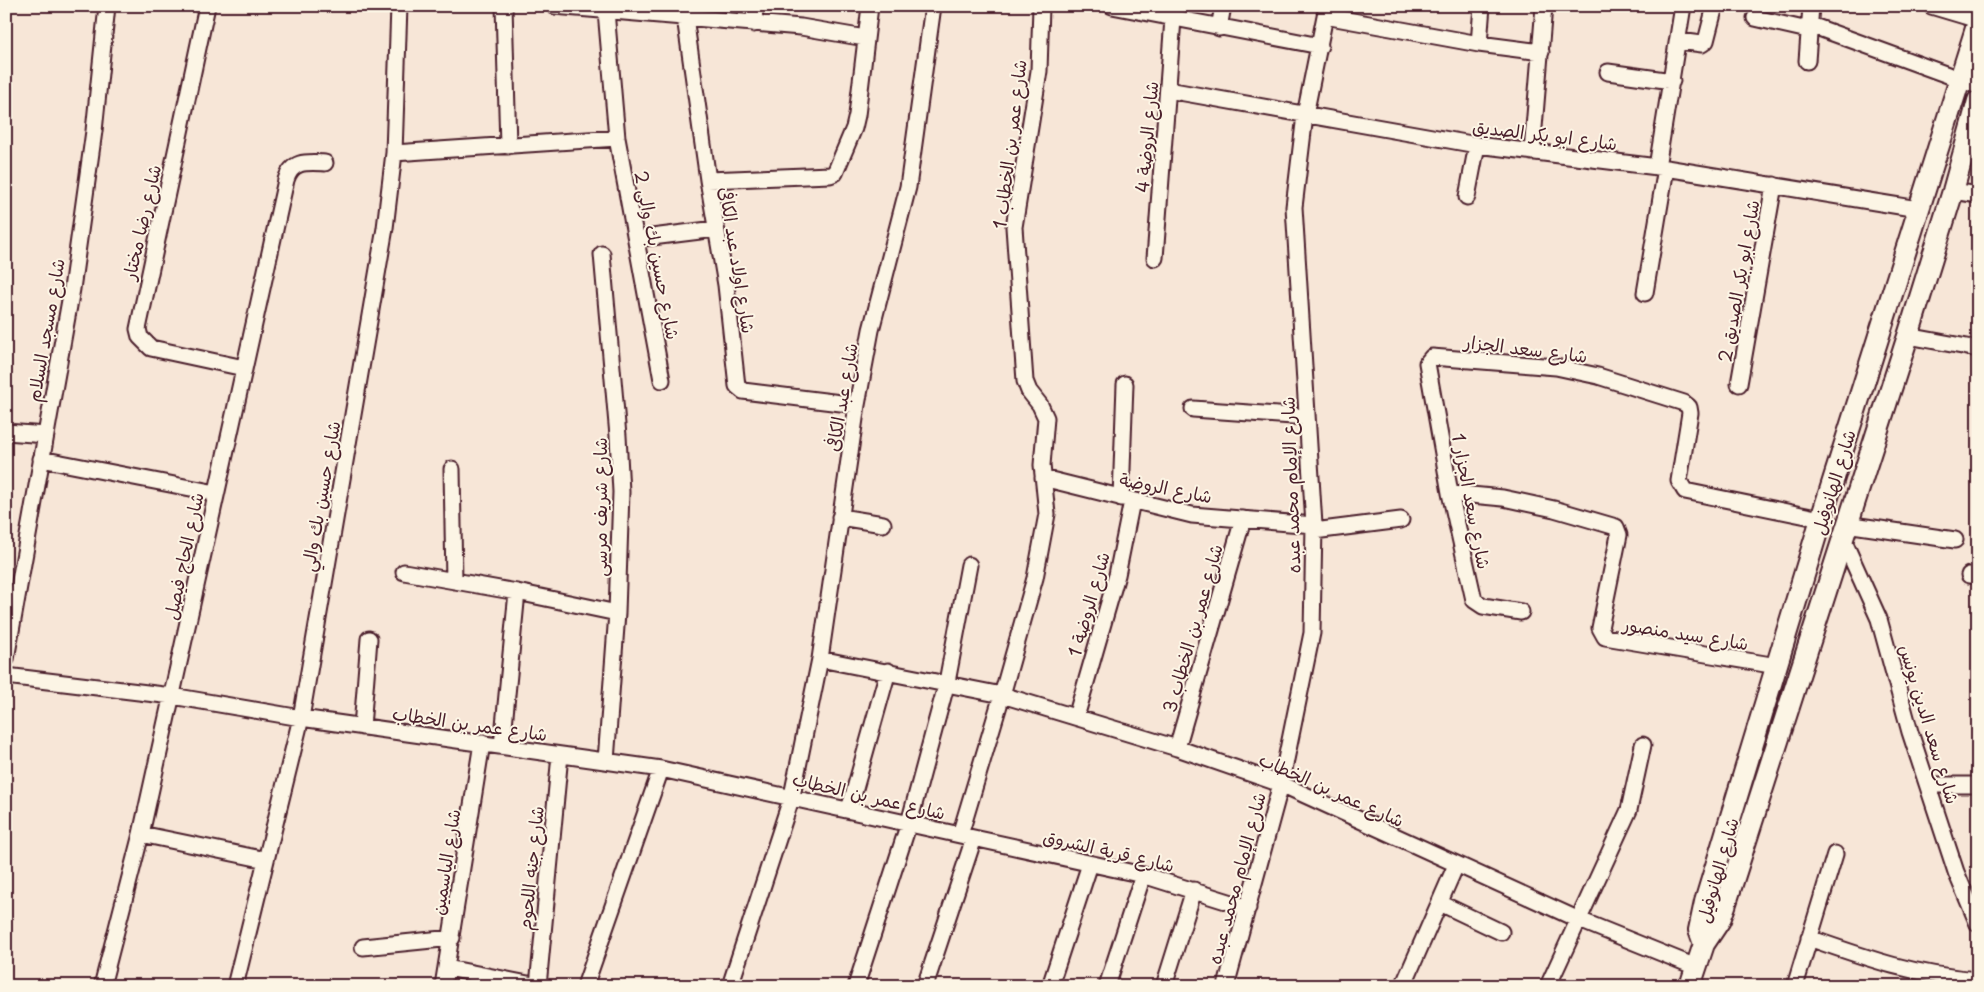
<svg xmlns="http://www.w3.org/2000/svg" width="1984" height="992" font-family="'Playpen Sans','Playpen Sans Arabic',sans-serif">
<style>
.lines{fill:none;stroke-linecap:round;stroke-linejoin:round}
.street-casing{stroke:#4a1f2b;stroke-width:19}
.secondary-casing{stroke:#4a1f2b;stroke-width:24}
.street{stroke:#fcf5e5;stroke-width:15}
.secondary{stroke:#fcf5e5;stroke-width:20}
.labels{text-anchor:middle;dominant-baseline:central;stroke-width:4;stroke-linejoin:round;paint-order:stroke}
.street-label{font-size:18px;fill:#4a1f2b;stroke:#fcf5e5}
</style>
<rect width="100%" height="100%" fill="#f7e6d7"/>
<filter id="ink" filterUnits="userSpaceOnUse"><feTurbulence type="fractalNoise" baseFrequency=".02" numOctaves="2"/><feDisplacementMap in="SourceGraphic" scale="10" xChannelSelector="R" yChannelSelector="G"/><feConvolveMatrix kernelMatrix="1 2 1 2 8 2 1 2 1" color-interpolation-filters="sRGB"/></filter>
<g filter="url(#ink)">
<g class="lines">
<defs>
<path id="street" d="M207 6 138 329 140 337 151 348 244 368
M504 6 508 146
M554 6 801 27 865 38
M1112 6 1320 46
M1931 6 1978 20
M606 11 617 138 662 380
M1325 16 1479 44 1541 52
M685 17 708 180 726 285 737 386 743 391 857 405
M1755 18 1808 30
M754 24 755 6
M1808 24 1978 86
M1219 28 1223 6
M1679 41 1702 44 1706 41 1715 6
M1479 44 1482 6
M1807 61 1811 6
M1608 72 1672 81
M1168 90 1477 145 1666 168 1918 209
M1532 152 1544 6
M394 153 617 138
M1657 167 1683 6
M708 180 830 175 835 173 854 128 857 115 870 6
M1953 191 1978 195
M1467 197 1477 145
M636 239 716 229
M602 254 618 436 621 492 617 613 606 761
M1155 258 1173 19
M1645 293 1666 168
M1908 336 1978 349
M1739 384 1774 185
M1193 409 1307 417
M6 432 46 435
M41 459 216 493
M452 469 454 581
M1043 478 1192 515 1314 525
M1450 493 1503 498 1554 509 1616 527 1619 535 1600 628 1605 637 1777 666
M1121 498 1125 384
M840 517 883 524
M1846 524 1955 540
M1314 531 1401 520
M1842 537 1879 619 1910 732 1956 872 1978 924
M404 572 517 592 617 613
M1969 575 1978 576
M1521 612 1483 606 1474 600 1450 493 1427 363 1432 357 1556 367 1598 376 1684 403 1689 407 1690 413 1679 481 1685 491 1821 519
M6 659 72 289 94 131 107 6
M820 659 1002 695 1035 578 1047 514 1042 465 1046 418 1040 405 1029 391 1025 381 1014 227 1039 71 1041 6
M6 676 172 696 301 718 661 769 960 835 1002 695 1177 748 1281 784 1577 919 1696 967
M1076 717 1117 575 1132 501
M362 727 369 639
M502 746 517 592
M1177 748 1243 519
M1929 785H1978
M849 810 888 671
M141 834 266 860
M960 835 1143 875 1248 908
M1440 903 1501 932
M1809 938C1869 959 1914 975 1978 980
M363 947 452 938
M447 968 538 986
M102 986 141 834 286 180C292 160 307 162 325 163
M235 986 301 718 385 228 394 153 399 6
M443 986 482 743
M538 986 560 755
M585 986 661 769
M730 986 792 796 820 659 857 405 871 330 908 187 933 6
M856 986 909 823 947 682 969 565
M925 986 974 838
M1050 986 1090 864
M1107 986 1143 875
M1164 986 1194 890
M1226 986 1281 784 1312 633 1314 525 1294 207 1305 115 1327 6
M1403 986 1456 865
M1548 986 1629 810 1643 745
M1795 986 1835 854"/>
<path id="secondary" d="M1704 944 1699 930 1705 902 1821 519 1978 22
M1690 986 1704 944 1720 920 1725 906 1908 336 1953 191 1978 101"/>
</defs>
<use href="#street" class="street-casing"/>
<use href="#secondary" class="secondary-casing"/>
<use href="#street" class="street"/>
<use href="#secondary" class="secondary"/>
</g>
</g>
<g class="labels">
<g class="street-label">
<text transform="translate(1545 134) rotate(7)">شارع ابو بكر الصديق</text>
<text transform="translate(1146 137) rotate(-85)">شارع الروضة 4</text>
<text transform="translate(1009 144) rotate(-83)">شارع عمر بن الخطاب 1</text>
<text transform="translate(141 222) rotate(-77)">شارع رضا مختار</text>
<text transform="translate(658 255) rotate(79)">شارع حسين بك والى 2</text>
<text transform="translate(738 260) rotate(81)">شارع اولاد عبد الكافى</text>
<text transform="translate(1738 281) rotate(-80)">شارع ابو بكر الصديق 2</text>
<text transform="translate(45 330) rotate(-80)">شارع مسجد السلام</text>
<text transform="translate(1526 348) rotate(7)">شارع سعد الجزار</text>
<text transform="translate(841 397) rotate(-80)">شارع عبد الكافى</text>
<text transform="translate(1833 482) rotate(-73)">شارع الهانوفيل</text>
<text transform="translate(1290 485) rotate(-92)">شارع الإمام محمد عبده</text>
<text transform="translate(1166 487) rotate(11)">شارع الروضة</text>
<text transform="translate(320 496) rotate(-80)">شارع حسين بك والي</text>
<text transform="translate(1472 501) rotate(79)">شارع سعد الجزار 1</text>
<text transform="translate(599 507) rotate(-90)">شارع شريف مرسى</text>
<text transform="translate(183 556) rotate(-78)">شارع الحاج فيصل</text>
<text transform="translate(1088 604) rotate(-74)">شارع الروضة 1</text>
<text transform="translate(1192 628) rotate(-74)">شارع عمر بن الخطاب 3</text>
<text transform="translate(1686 633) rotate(9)">شارع سيد منصور</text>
<text transform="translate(470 723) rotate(8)">شارع عمر بن الخطاب</text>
<text transform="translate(1930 724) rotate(73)">شارع سعد الدين يونس</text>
<text transform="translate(1332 789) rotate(24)">شارع عمر بن الخطاب</text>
<text transform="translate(869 795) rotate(13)">شارع عمر بن الخطاب</text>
<text transform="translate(1109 850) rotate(13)">شارع قرية الشروق</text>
<text transform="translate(445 862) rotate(-81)">شارع الياسمين</text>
<text transform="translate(530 868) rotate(-84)">شارع جنه اللحوم</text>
<text transform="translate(1717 870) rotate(-74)">شارع الهانوفيل</text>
<text transform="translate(1236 878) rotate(-75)">شارع الإمام محمد عبده</text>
</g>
</g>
<rect width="1984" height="992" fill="none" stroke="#fcf5e5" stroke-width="25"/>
<rect x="12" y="12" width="1959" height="967" fill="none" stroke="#4a1f2b" stroke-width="2" filter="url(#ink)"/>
</svg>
